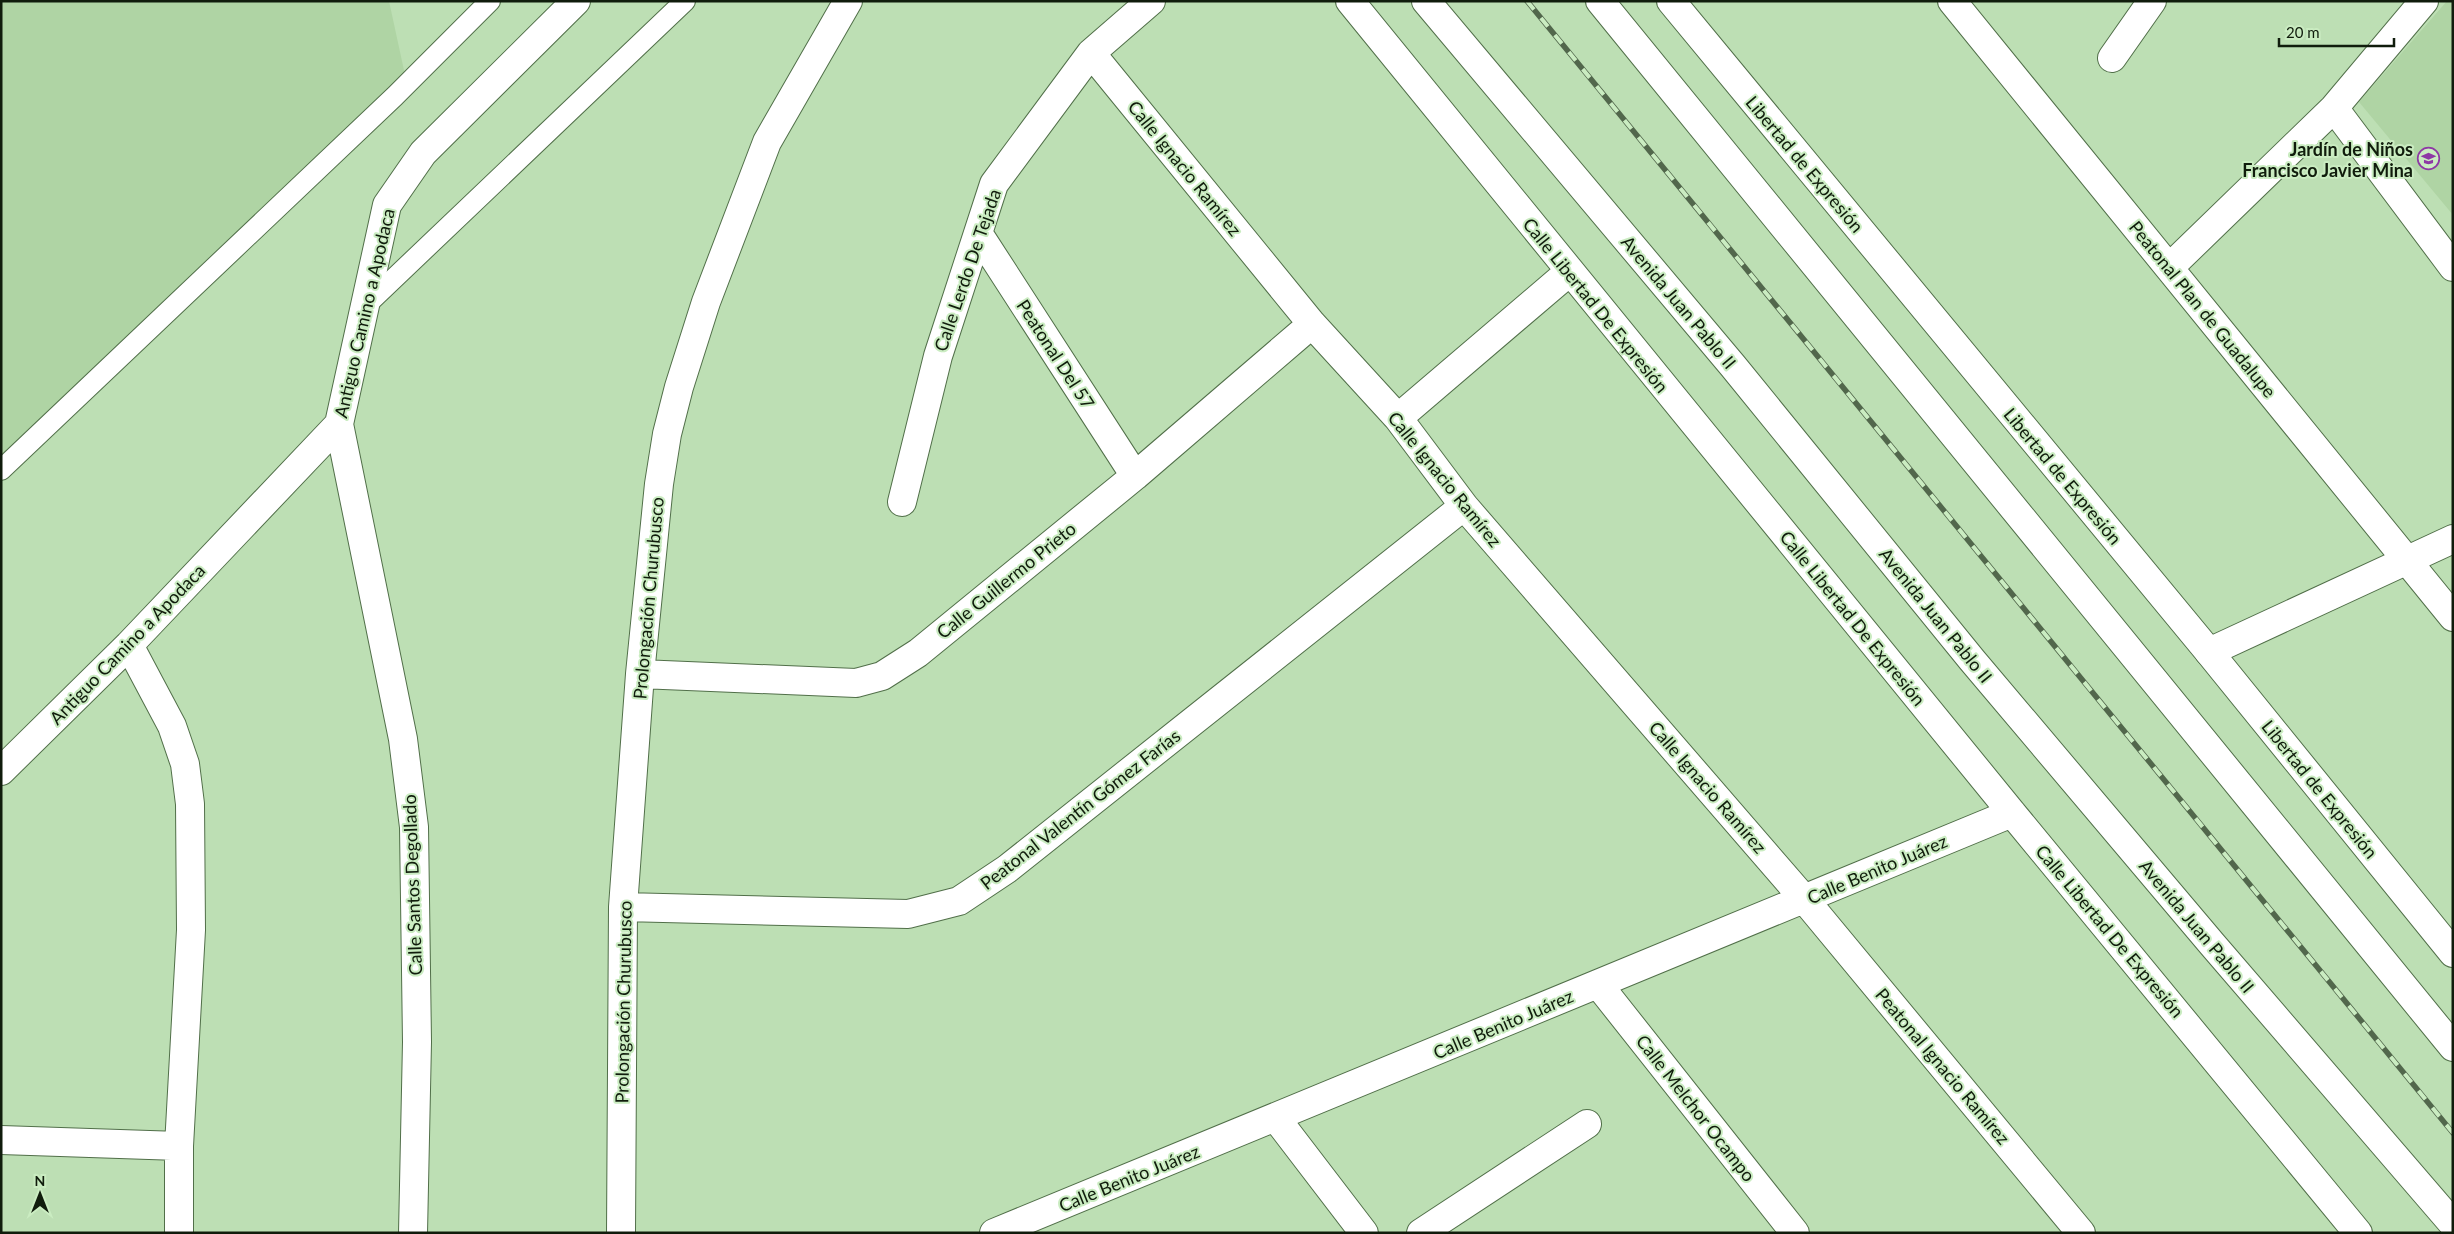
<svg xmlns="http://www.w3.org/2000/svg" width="2454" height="1234" font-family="Lato,sans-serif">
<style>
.built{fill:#afd4a4}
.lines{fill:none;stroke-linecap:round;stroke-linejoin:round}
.service-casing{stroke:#516f49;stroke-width:22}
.minor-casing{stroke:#516f49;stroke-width:30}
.tertiary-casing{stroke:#516f49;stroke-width:30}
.secondary-casing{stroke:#516f49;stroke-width:30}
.service{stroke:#fff;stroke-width:20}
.minor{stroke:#fff;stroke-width:28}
.tertiary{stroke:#fff;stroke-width:28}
.secondary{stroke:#fff;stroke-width:28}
.rail-casing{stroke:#52674c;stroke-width:5.5}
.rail{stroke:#caecc1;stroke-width:4;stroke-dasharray:11;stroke-linecap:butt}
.labels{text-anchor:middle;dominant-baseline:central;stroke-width:4;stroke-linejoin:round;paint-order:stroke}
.poi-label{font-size:18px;font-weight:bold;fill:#101c0c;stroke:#caecc1;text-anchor:end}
.street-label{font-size:18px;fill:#101c0c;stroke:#caecc1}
</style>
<rect width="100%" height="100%" fill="#bddfb4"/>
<path class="built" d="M1 1H389L405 75 1 478Z
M2447 1H2453V215L2359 102Z"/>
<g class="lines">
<defs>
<path id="service" d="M364 307 685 1
M1 470 395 96 490 1"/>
<path id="minor" d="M1350 1 2012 813 2358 1233
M1952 1 2453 617
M1091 53 1312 324 1398 418 1464 506 1805 900 2081 1233
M2112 58 2152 1
M2334 108 2453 267
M978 233 1135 476
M2170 267 2334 108 2424 1
M1398 418 1569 272
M339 424 403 739 414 827 417 1042 413 1233
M902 502 938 356 994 184 1091 53 1151 1
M129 645 172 726 185 764 190 804 191 930 179 1146V1233
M2209 652 2453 539
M640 674 856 683 882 676 918 653 1135 476 1312 324
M1 771 129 645 339 424 387 205 423 153 576 1
M623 907 908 914 959 901 1007 869 1464 506
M1598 984 1795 1233
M1276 1118 1364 1233
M1 1140 179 1146
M621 1233 623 907 640 674 659 484 667 434 679 387 706 302 767 142 848 1
M994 1233 2012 813
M1421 1233 1587 1124"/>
<path id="tertiary" d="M1671 1 2209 652 2453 953"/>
<path id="secondary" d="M1426 1 1733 366 1972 660 2212 944 2453 1224
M1600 1 2453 1047"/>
</defs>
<use href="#service" class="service-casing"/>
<use href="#minor" class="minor-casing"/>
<use href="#tertiary" class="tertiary-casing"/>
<use href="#secondary" class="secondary-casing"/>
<use href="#service" class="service"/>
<use href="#minor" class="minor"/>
<use href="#tertiary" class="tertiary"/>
<use href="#secondary" class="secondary"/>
<defs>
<path id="rail" d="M1527 1 2453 1133"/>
</defs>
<use href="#rail" class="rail-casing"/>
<use href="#rail" class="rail"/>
</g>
<defs>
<symbol id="school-ring" viewBox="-11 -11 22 22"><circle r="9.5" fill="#caecc1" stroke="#8e38a5" stroke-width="1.5"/><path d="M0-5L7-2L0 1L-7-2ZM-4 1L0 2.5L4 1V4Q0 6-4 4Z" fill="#8e38a5"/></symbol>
</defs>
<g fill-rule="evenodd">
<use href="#school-ring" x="2416" y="146" width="25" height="25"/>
</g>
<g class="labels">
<g class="poi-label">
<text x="2413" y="149">Jardín de Niños<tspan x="2413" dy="21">Francisco Javier Mina</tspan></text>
</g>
<g class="street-label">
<text transform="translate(1805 164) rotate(50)">Libertad de Expresión</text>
<text transform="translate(1185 168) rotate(51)">Calle Ignacio Ramírez</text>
<text transform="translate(967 270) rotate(-71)">Calle Lerdo De Tejada</text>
<text transform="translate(1679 302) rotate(50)">Avenida Juan Pablo II</text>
<text transform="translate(1596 305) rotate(51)">Calle Libertad De Expresión</text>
<text transform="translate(2203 309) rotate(51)">Peatonal Plan de Guadalupe</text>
<text transform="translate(364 313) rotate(-77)">Antiguo Camino a Apodaca</text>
<text transform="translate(1056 354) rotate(57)">Peatonal Del 57</text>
<text transform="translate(2063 476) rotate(50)">Libertad de Expresión</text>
<text transform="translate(1445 479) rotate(51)">Calle Ignacio Ramírez</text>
<text transform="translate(1006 580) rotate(-39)">Calle Guillermo Prieto</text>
<text transform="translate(648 598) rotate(-85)">Prolongación Churubusco</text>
<text transform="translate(1936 615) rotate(51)">Avenida Juan Pablo II</text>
<text transform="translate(1853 618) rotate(51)">Calle Libertad De Expresión</text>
<text transform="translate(127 644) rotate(-46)">Antiguo Camino a Apodaca</text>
<text transform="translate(1708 787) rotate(49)">Calle Ignacio Ramírez</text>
<text transform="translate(2320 789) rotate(51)">Libertad de Expresión</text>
<text transform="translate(1080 809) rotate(-38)">Peatonal Valentín Gómez Farías</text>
<text transform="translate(1877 869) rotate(-23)">Calle Benito Juárez</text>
<text transform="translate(412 885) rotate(-92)">Calle Santos Degollado</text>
<text transform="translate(2197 926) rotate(50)">Avenida Juan Pablo II</text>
<text transform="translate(2110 931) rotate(50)">Calle Libertad De Expresión</text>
<text transform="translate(623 1002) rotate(-89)">Prolongación Churubusco</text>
<text transform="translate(1503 1024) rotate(-23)">Calle Benito Juárez</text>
<text transform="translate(1943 1066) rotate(50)">Peatonal Ignacio Ramírez</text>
<text transform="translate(1696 1108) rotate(52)">Calle Melchor Ocampo</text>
<text transform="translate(1129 1178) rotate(-22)">Calle Benito Juárez</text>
</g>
</g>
<rect width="2454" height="1234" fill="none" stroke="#101c0c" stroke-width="5"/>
<g transform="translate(40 1194)" stroke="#caecc1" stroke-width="4" paint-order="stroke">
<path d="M0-4L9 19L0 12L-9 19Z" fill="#101c0c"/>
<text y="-8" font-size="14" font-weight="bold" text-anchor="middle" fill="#101c0c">N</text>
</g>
<path d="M2279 38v8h115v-8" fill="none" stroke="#101c0c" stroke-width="2.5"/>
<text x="2286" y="38" font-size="15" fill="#101c0c" stroke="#caecc1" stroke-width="4" paint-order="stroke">20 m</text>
</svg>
